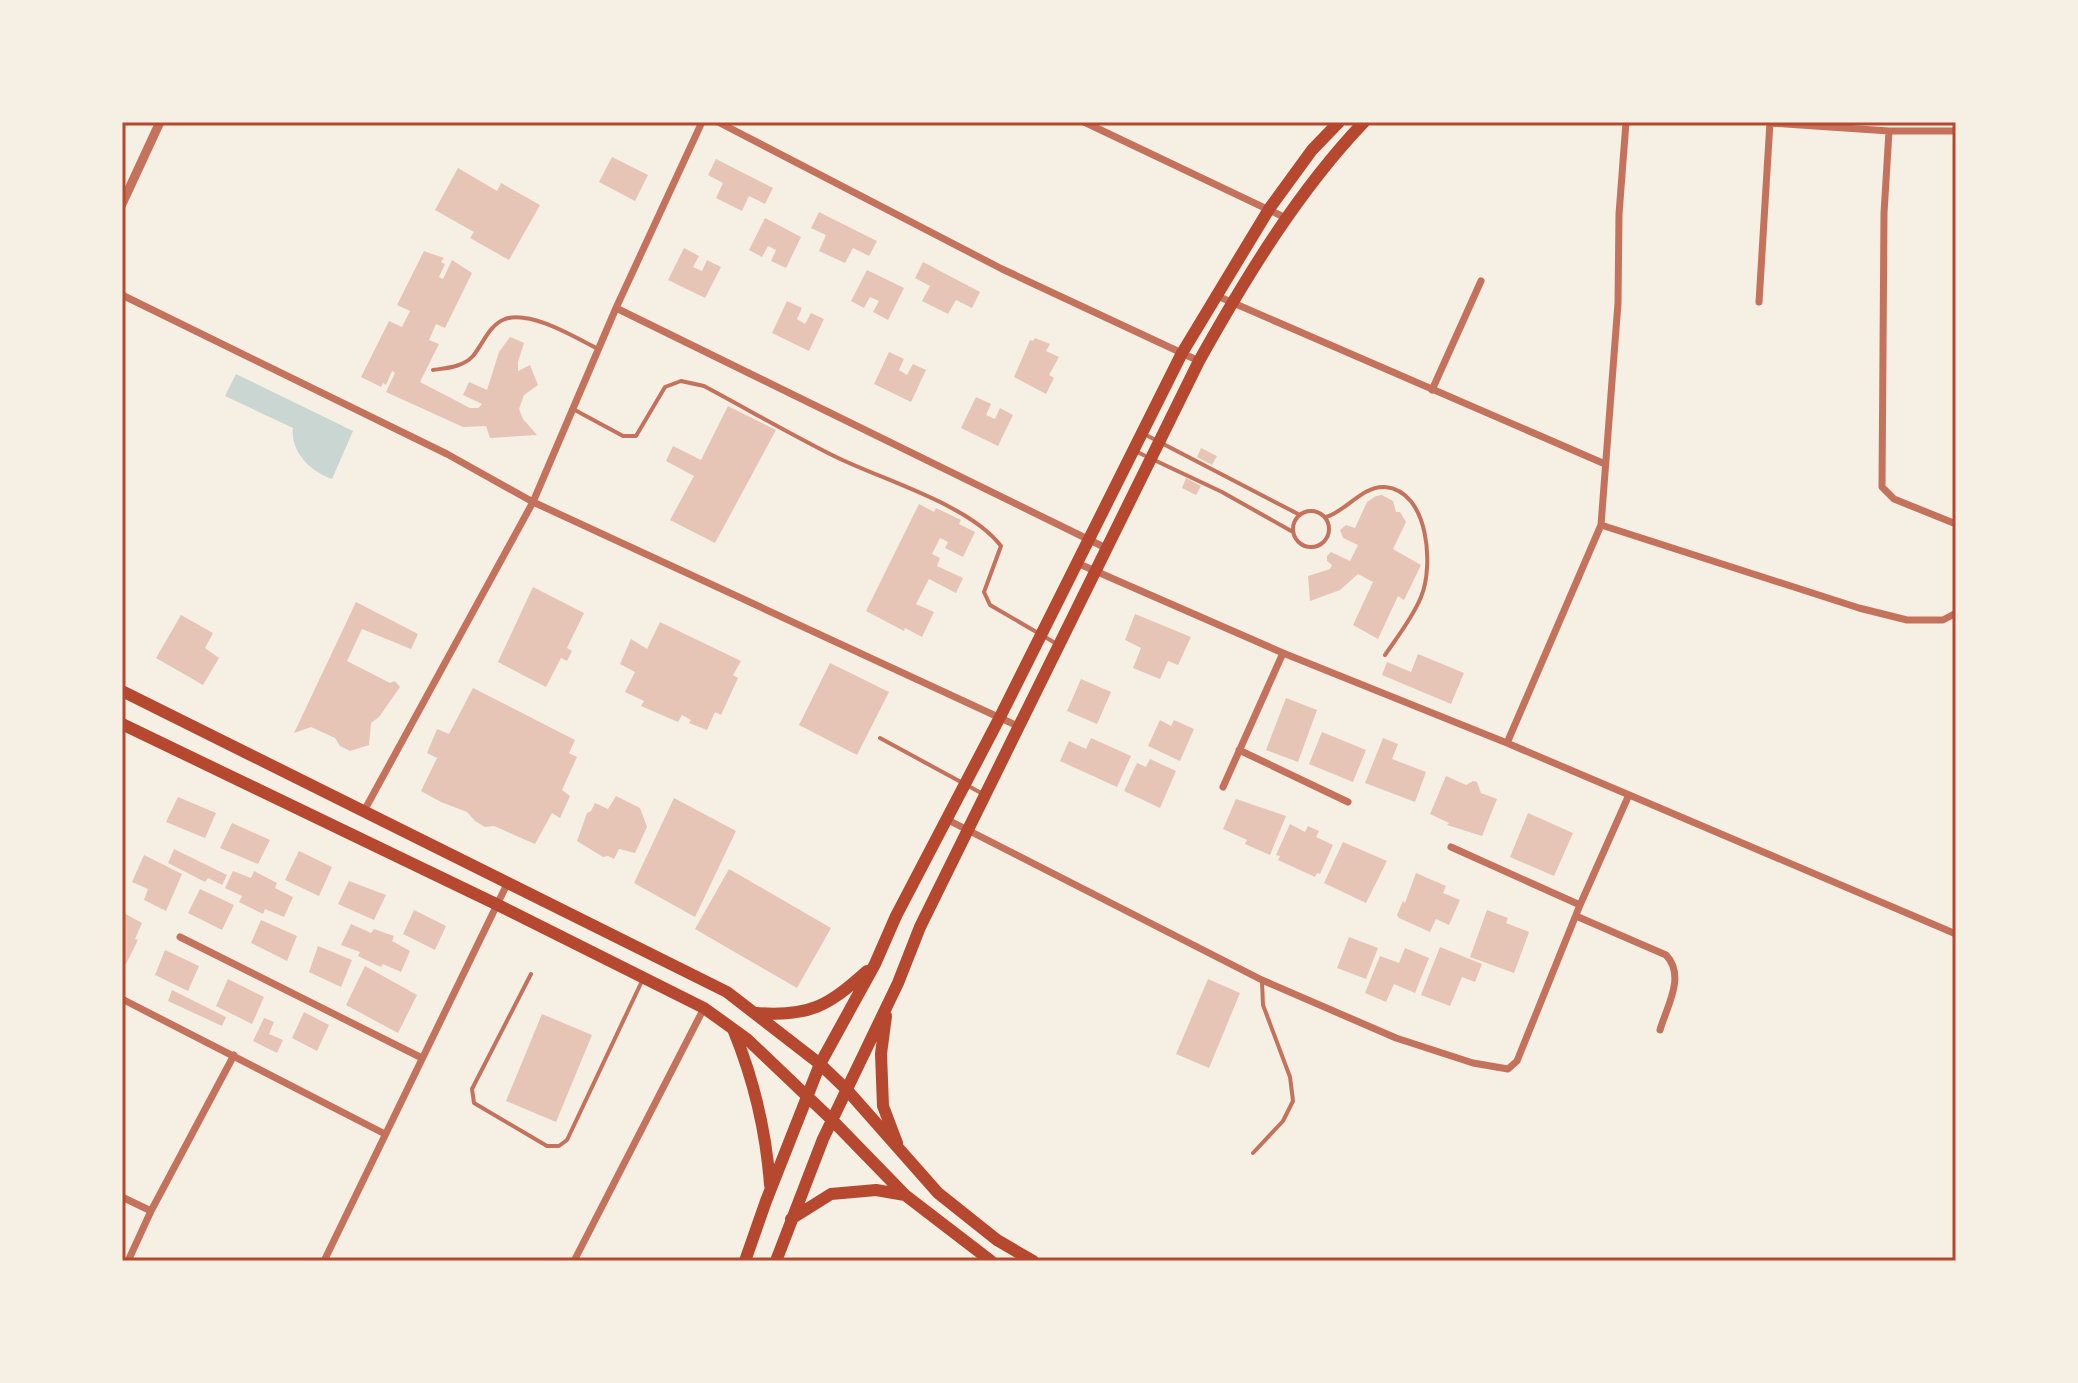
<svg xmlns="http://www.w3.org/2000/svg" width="2078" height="1383" font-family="'Nunito Sans',sans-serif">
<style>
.water{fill:#c9d6d2}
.building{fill:#e6c5b7}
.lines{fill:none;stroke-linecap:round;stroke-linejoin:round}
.service{stroke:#c5725c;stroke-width:4}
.minor{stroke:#c5725c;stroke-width:7}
.tertiary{stroke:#c5725c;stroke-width:9}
.primary{stroke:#b5482f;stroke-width:12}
.neatline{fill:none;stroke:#b5482f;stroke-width:3}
</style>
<rect width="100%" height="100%" fill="#f6efe4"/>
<path class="water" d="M236 374 353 431 332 479C311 472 290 452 293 428L225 396Z"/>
<path class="building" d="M612 157 648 175 635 201 599 182Z
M716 159 773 188 765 204 749 196 742 211 716 198 723 183 708 175Z
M458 168 497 191 501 183 540 205 509 260 470 238 474 232 435 210Z
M819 212 877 241 869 256 853 248 845 263 819 251 826 235 811 228Z
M765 218 801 237 786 268 771 261 776 250 768 246 762 257 749 250Z
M684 248 699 256 693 267 702 271 707 260 721 267 705 298 668 280Z
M424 251 444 258 441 262 445 264 439 277 443 279 452 260 472 273 445 328 436 324 429 340 439 344 420 382 470 408H478L482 404 463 395 469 382 487 390 499 352 510 337 515 339 524 343 518 362V371L530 365 538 385 524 395 519 409 523 419 537 435 490 438 486 426 463 427 386 392 395 373 392 371 386 385 383 383 381 387 361 377 389 321 402 327 410 311 397 305Z
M923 262 980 292 972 308 956 300 948 314 922 301 930 286 915 278Z
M867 270 904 288 888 320 873 312 879 301 870 297 864 308 851 301Z
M787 301 802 308 797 319 805 324 811 313 824 319 809 351 772 333Z
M1035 338 1050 344 1046 351 1059 357 1049 375 1054 378 1046 394 1014 377 1030 340 1033 341Z
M889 352 904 359 899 370 907 375 913 364 926 370 911 402 874 384Z
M976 397 991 404 986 415 995 419 1000 408 1013 415 998 446 961 428Z
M728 406 776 430 715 543 670 520 694 476 666 461 673 446 701 460Z
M1201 448 1217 456 1212 465 1197 457Z
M1186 478 1201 486 1196 495 1182 488Z
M1382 495 1393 501 1396 512H1400L1406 522 1393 549 1421 565 1404 600 1398 596 1378 639 1353 625 1373 582 1358 574 1340 590 1310 601 1308 576 1330 569 1332 565 1327 561V556L1331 552 1350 561 1358 545 1343 538 1340 530 1346 525 1355 528 1367 502 1376 496Z
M919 504 934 512 936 508 961 520 959 524 975 532 963 557 945 548 948 542 940 538 932 554 940 558 937 566 963 578 956 593 929 579 916 604 934 612 922 637 905 628 904 631 866 611Z
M533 587 584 613 567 648 572 651 567 661 561 658 546 687 498 662Z
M356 602 418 634 411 649 362 629 347 661 390 683 395 681 400 687 379 717 371 723 369 745 350 751 340 746 335 738 311 727 294 733Z
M1135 614 1191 637 1178 665 1168 661 1160 679 1133 668 1141 648 1125 640Z
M181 615 213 633 205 648 219 658 203 685 156 658Z
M660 622 741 661 733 675 738 678 721 715 715 712 707 730 689 723 691 720 682 715 678 722 641 706 644 701 625 692 635 672 620 664 631 639 647 649Z
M1418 654 1464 673 1451 704 1382 675 1387 662 1411 672Z
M830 663 889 692 857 755 799 725Z
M1081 679 1111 692 1097 724 1067 711Z
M473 688 575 740 569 753 577 757 562 790 570 796 560 818 552 813 535 844 494 826 485 827 475 821 467 812 441 802 421 791 437 758 427 753 437 729 449 734Z
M1286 698 1317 710 1298 762 1266 750Z
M1160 720 1171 726 1174 720 1194 729 1180 761 1148 746Z
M1322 732 1366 750 1353 782 1309 764Z
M1091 738 1131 756 1117 787 1060 761 1069 741 1086 749Z
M1383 738 1398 744 1392 759 1426 772 1415 802 1365 783Z
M1150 759 1176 771 1160 808 1124 791 1137 763 1146 767Z
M1446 776 1466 785 1473 781 1477 782 1481 793 1497 799 1482 836 1447 825 1449 823 1430 814Z
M616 796 640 808 647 827 635 853 619 849 614 859 608 856 603 857 577 841 587 813 591 811 595 803 608 809Z
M178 797 216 813 205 838 166 822Z
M674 798 736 831 695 917 634 883Z
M1236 799 1286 816 1270 855 1245 844 1247 840 1223 829Z
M1528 813 1573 833 1554 876 1510 857Z
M232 823 270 840 258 864 220 848Z
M1290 824 1305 832 1308 826 1319 831 1316 837 1333 845 1320 874 1317 873 1315 877 1278 860 1280 856 1276 855Z
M1343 842 1387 861 1366 903 1324 883Z
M174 849 227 875 222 885 208 878 205 882 168 863Z
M299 851 332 867 319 896 285 880Z
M144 855 182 874 166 911 144 900 148 889 132 882Z
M729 869 831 928 797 988 695 929Z
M233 871 251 878 254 871 277 883 275 888 293 897 284 917 265 909 263 914 239 902 242 896 225 888Z
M1416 873 1446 886 1443 893 1460 900 1449 925 1436 919 1430 932 1399 918 1397 915 1403 901 1405 903Z
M349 881 386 895 374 920 338 904Z
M200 889 234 905 222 930 188 913Z
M414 910 446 926 435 950 403 934Z
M1487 910 1508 918 1506 923 1529 932 1514 973 1470 957Z
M122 912 142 923 135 939 138 940 126 964 122 962Z
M261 920 297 936 287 961 251 943Z
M351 924 371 933 374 929 394 936 392 941 410 951 401 972 383 964 381 967 358 956 360 952 341 945Z
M1349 937 1378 948 1366 979 1337 968Z
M318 946 352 960 341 987 309 972Z
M1440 947 1482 964 1475 982 1462 977 1450 1006 1421 995Z
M1405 948 1429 958 1415 993 1394 984 1386 1002 1365 993 1380 956 1399 963Z
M165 950 199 966 188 991 155 975Z
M365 966 417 995 398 1033 346 1005Z
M228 979 264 997 252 1024 216 1006Z
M1208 979 1240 993 1209 1068 1176 1054Z
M172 990 226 1017 222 1026 168 1001Z
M304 1012 329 1025 317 1051 292 1038Z
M542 1014 592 1035 556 1122 506 1101Z
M264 1018 274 1022 269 1034 283 1040 277 1053 253 1041Z"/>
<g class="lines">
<path class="service" d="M433 370C447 368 463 367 473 356 483 344 489 325 505 319 531 310 576 338 598 349
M573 409 623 436H636L665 387 681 381 704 386C747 409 790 434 834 456 882 480 969 504 1001 546L984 592 990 605 1057 644
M1146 435 1300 515
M1135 451 1222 492 1293 532
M1293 529a18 18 0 1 1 36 0a18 18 0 1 1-36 0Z
M1326 517C1345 512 1363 485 1385 487 1429 491 1434 566 1421 597 1413 617 1398 636 1385 655
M880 738 983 794
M531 974 472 1089 474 1103 547 1146H559L567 1140 642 981
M1253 1153 1283 1121 1293 1101 1290 1077 1263 1005 1262 982"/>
<path class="minor" d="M718 122 1002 269 1199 361
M1084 122 1288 219
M1770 123 1889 131H1956
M1889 131 1884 213 1882 487 1894 499 1956 524
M122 295 447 454 533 502 1020 727
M1215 295 1605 464
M1759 302 1770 122
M616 308 1108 549
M1432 390 1481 281
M1601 525 1859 608 1907 620H1943L1956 613
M1077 563 1283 653 1507 743 1956 934
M1507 743 1601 525 1618 303 1619 214 1626 122
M1239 750 1348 802
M1223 787 1283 653
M364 811 533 502 616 308 702 122
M946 819 1262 980 1396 1038 1473 1063 1508 1069 1517 1061 1580 905 1628 797
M1451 847 1580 905
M1576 916 1666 955C1686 976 1667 1006 1660 1030
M180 937 422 1058
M122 999 385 1134
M122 1197 151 1211
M128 1261 151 1211 234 1055
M324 1261 508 882
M574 1261 704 1008"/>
<path class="tertiary" d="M122 204 160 122"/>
<path class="primary" d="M122 691 727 992 820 1064 847 1090 938 1193 997 1240 1033 1261
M122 724 496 904 704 1008 747 1039 832 1120 905 1195 991 1261
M756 1013C810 1017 828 1006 867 971
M886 1016 881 1054 883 1106 897 1143
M733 1029C754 1080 766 1130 770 1185
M791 1219 831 1194 876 1190 905 1195
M745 1261 766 1201 820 1064 875 964 896 916 1000 717 1182 353 1269 209 1312 150 1339 122
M776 1261 823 1139 898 983 920 927 1199 361C1246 277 1298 191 1364 122"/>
</g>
<rect width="2078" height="1383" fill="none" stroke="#f6efe4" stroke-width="248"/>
<rect x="124" y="124" width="1830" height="1135" class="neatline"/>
</svg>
